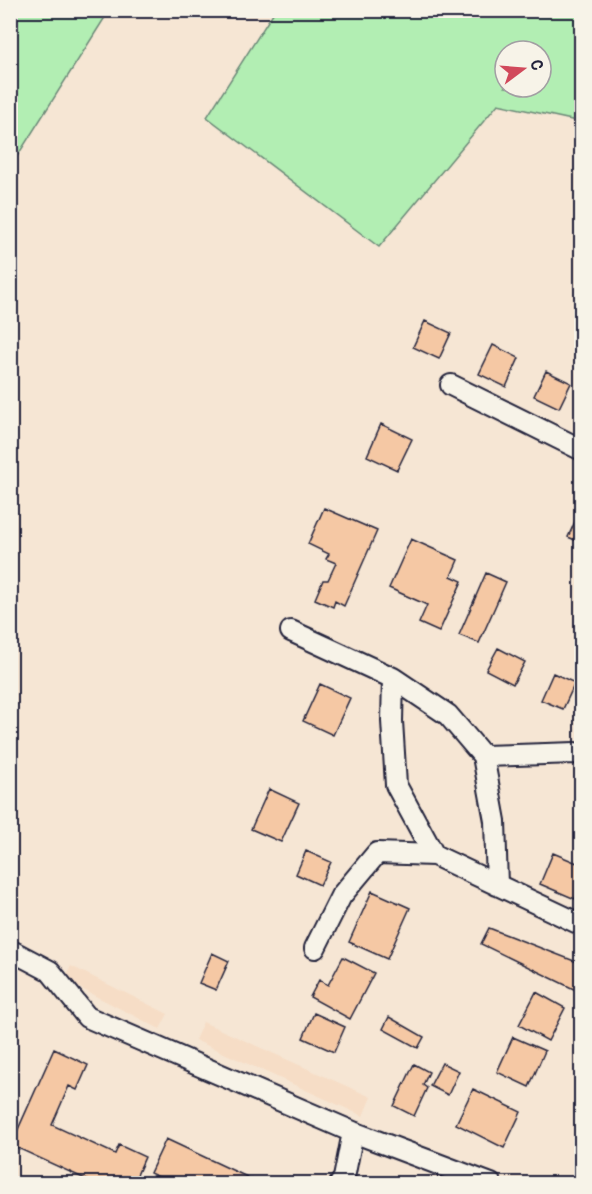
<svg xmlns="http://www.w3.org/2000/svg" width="592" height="1194" font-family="Pangolin,sans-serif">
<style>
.built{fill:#f6ddc6}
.green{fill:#b2eeb3;stroke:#6a8877;stroke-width:1.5;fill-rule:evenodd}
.building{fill:#f5c8a4;stroke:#22223b;stroke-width:1.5}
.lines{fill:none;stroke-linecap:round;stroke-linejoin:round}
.minor-casing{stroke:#22223b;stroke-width:24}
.minor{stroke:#f7f3e8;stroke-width:20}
</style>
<rect width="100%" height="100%" fill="#f6e6d4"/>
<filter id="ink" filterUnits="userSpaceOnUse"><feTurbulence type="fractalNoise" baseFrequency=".0167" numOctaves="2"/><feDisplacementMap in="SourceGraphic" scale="12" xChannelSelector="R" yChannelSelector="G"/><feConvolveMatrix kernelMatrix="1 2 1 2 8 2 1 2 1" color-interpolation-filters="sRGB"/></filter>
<g filter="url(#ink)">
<path class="built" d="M71 966 168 1014 160 1029 64 980Z
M203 1022 371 1097 363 1116 195 1040Z"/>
<path class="green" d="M11 10 109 11 11 166 10 11Z
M275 10 581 11V122L498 104 379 247 207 117ZM505 51H541V87H505Z"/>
<path class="building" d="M425 321 451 333 439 359 413 347Z
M493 345 519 358 506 387 479 374Z
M546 371 571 383 559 408 534 396Z
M381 424 412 439 397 470 367 456Z
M582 506V543L568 537Z
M324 508 377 531 344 606 335 601 333 607 315 599 323 580H328L336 563 326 559 329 554 308 544Z
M411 539 458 560 451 576 462 581 439 632 419 623 427 605 389 588Z
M486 573 506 582 479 643 459 635Z
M498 648 525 662 513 684 486 670Z
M553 673 575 683 563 709 541 700Z
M320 684 350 698 333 735 303 721Z
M269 789 299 803 281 842 251 829Z
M306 851 331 862 320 885 296 874Z
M553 853 582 865V882L575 899 540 884Z
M372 891 410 908 387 959 349 942Z
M489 928 582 964V993L481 944Z
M212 953 229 961 216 990 199 983Z
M343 957 374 973 350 1019 310 997 319 980 328 985Z
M536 992 565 1008 548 1041 519 1025Z
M314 1013 345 1027 334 1052 303 1038Z
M389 1017 424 1037 418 1048 383 1029Z
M513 1037 545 1051 529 1087 497 1072Z
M54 1049 88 1065 77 1090 69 1086 52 1125 115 1154 119 1145 145 1157 133 1184H96L11 1145Z
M442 1063 459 1071 448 1095 430 1086Z
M414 1064 429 1072 423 1085 427 1088 414 1116 394 1106Z
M473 1089 521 1112 504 1148 456 1124Z
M166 1139 262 1184H173L150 1173Z"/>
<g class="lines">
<defs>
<path id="minor" d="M451 385 582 450
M291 631 393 678 392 721 396 785 434 855
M393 678 448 715 483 756 495 821 497 885
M483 756 575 753 582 755
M315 948 341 896 377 853 434 855 582 925
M10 950 50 971 87 1017 353 1132 344 1178 340 1184
M353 1132 491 1184"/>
</defs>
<use href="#minor" class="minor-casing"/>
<use href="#minor" class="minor"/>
</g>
</g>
<rect width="592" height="1194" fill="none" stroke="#f7f3e8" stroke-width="36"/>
<rect x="18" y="18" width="556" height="1158" fill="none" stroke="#22223b" stroke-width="2" filter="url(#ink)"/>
<g transform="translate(523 69) rotate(74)"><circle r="28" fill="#f7f3e8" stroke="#a29fa3" stroke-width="1.5"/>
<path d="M0-4.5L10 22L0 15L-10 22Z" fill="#d1495b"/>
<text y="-9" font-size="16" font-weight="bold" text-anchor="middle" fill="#22223b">С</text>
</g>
</svg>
